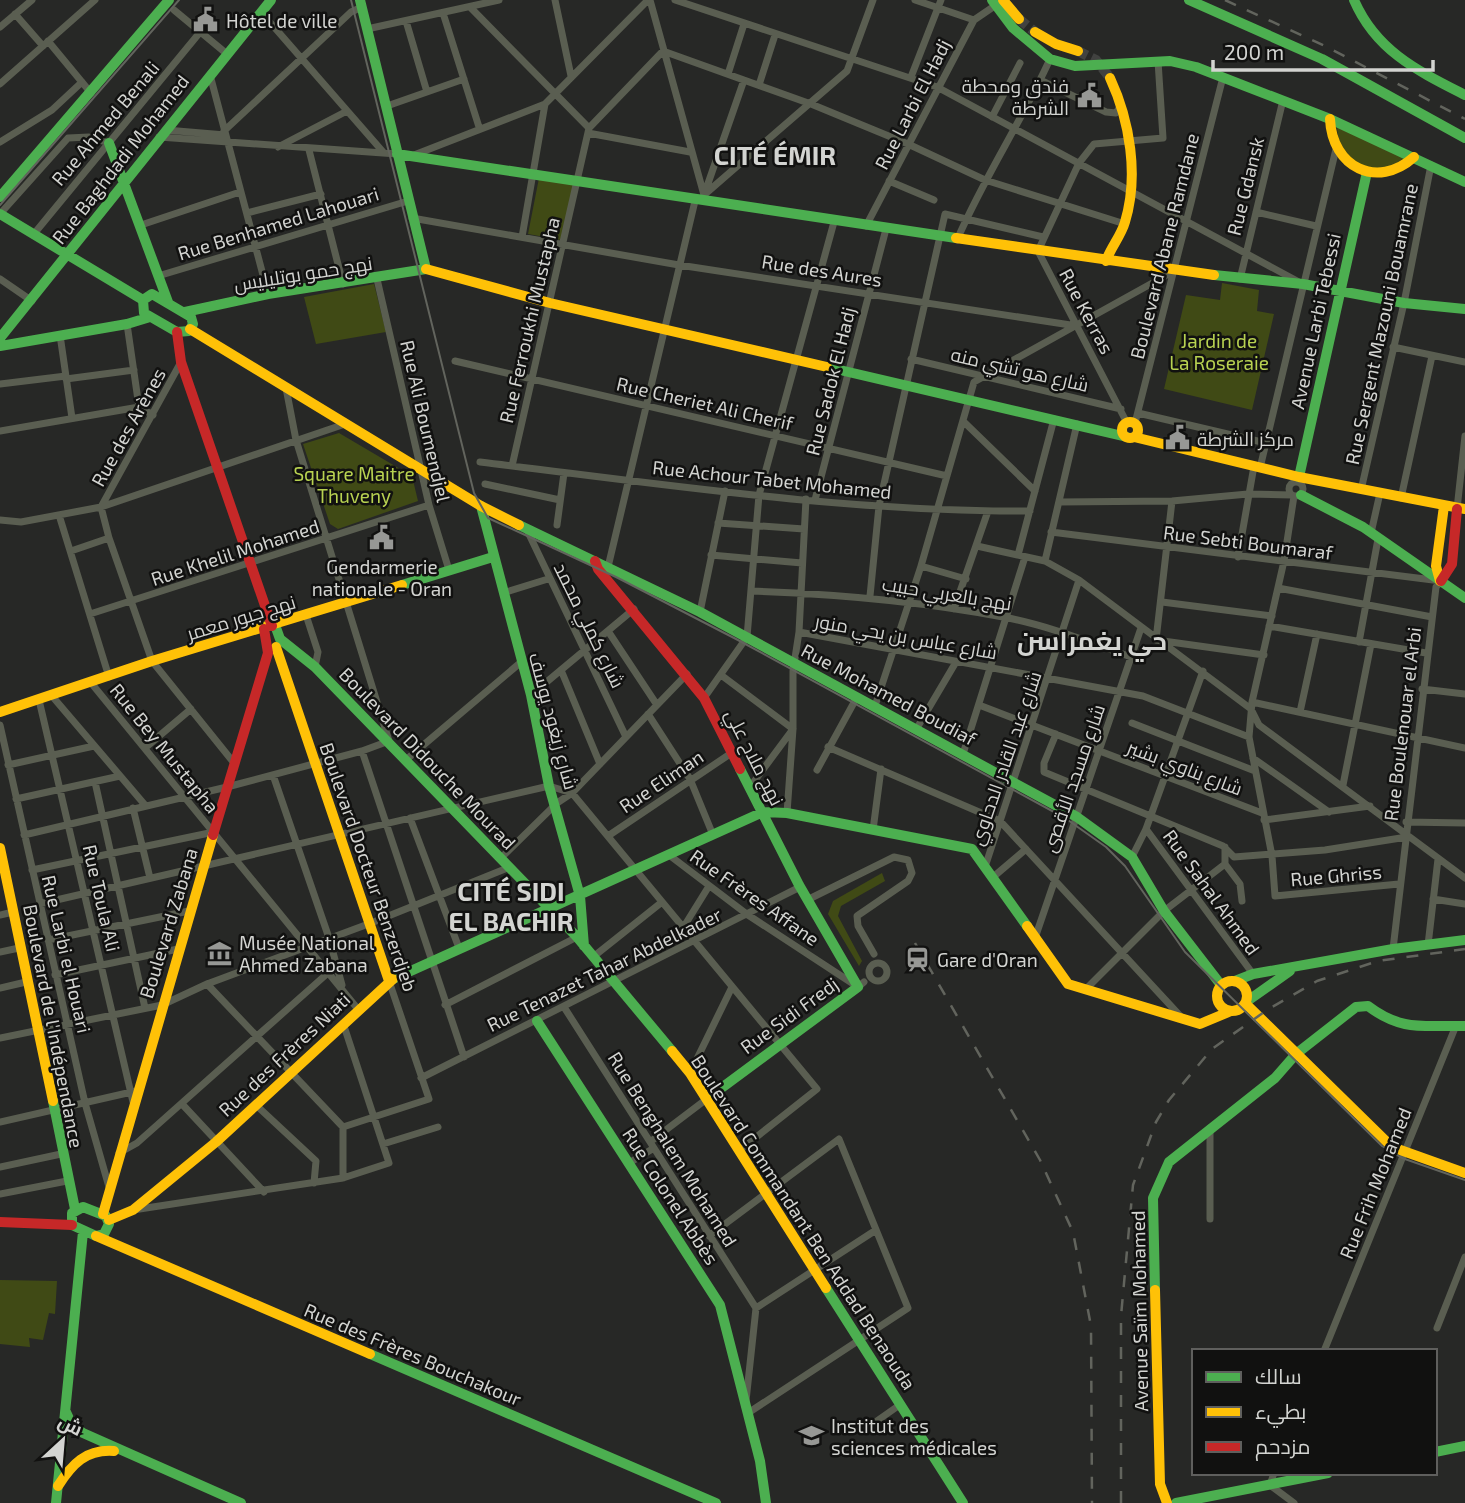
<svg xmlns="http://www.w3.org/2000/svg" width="1465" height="1503" font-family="'Exo 2',Cairo,sans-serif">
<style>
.green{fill:#404a15}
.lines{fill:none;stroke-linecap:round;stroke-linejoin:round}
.secondary-tunnel{stroke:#414240;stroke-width:10;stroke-dasharray:10 5;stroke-linecap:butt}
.street{stroke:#5a5e51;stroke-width:7}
.fast{stroke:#4caf50;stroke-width:10}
.slow{stroke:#ffc107;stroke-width:10}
.jam{stroke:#c62828;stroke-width:10}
.tram{stroke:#62645d;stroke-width:2}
.rail{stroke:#62645d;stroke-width:2.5;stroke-dasharray:12 12;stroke-linecap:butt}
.labels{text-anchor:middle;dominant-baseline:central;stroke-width:5;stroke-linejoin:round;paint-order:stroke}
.poi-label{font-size:19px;fill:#d3d4d1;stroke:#111110;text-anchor:start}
.street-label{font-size:19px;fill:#d3d4d1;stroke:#111110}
.park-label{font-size:19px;fill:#b8d251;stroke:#111110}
.district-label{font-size:26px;font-weight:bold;fill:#d3d4d1;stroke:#111110}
</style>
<rect width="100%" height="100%" fill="#272826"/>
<path class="green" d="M1337 126 1406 156C1377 183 1338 165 1337 126Z
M539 178 575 183 561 240 528 234Z
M1222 283 1259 290 1257 311 1274 314 1252 410 1164 389 1186 295 1220 300Z
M374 284 386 332 316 344 304 297Z
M339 433 412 476 418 501 338 529 330 524 303 444Z
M882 873 885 881 841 906 838 916 862 961 859 966 828 914 833 901Z
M0 1280 57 1281 55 1314 49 1313 43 1340 29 1338 30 1347 0 1344Z"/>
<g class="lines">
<path class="secondary-tunnel" d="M1019 19 1035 32
M1078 51 1096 60 1110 78"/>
<path class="street" d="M555 0 571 76
M650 0 704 195
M675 0 937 87 1299 282
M915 0 974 20
M470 7 589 128
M174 10 227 54
M261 12 384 153
M443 13 479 127
M15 14 43 46
M406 21 427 92
M0 27 32 0
M367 29 499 0
M48 41 91 93
M728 74 744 24
M210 75 268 294
M911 77 941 0
M1040 80 1106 112 1116 113 1121 105
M0 84 95 0
M759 85 775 35
M387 106 464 79
M992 117 1020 63
M166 130 225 135
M224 131 351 12 362 7
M588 133 690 152
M159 137 397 154
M0 142 52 110 82 82
M278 147 347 111
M309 150 343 284
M414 155 545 104 648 0
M889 181 934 200
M704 195 847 71 873 0
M704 195 744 80
M1256 212 1316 226
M247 213 321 194
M0 214 68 138 89 137 109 143
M412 218 679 265 1077 326
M141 225 240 192
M866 226 974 20 996 5
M33 235 201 31
M522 237 545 104
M957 240C984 177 1022 121 1050 59
M158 276 408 201
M0 279 32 301
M377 279 429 505 449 570
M1240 279 1283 100
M127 324 139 407 153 415
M60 335 72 418
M1393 347 1465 362
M911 359 1121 409
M455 361 947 476
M181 362 101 507 109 538 152 661 234 763
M66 379 134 370
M0 384 66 376
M1138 413 1266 443
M964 422 1035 491
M1127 423 1038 251 1079 163 1094 144 1163 138 1158 61
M1135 423 1223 77
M0 431 139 407
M480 462C662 484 846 512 1030 511
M512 466 589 128 663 51 811 104 908 144 985 180 1125 224
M1260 468 1336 149
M1289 489a7 7 0 1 1 14 0a7 7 0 1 1-14 0Z
M485 484 560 500
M1361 490 1404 303 1431 165
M1294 496 1284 561 1252 702 1249 737 1272 856 1275 896 1399 884
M1401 498 1432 356
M815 500 886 229
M1172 501 1156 640 1264 655
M1059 502 1172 501 1248 494 1292 495
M1457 509 1465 436
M59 515 109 677
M0 520 21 522 101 507 345 424
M718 523 804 529
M557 525 564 473
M527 530 626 737
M1051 532 1441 581 1436 587 1393 949
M1371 533 1380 493
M977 546 1045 561 1079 580 1251 709 1259 725 1465 878
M71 551 109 538
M711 555 802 563
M1018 555 1054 419
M1238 557 1254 466
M1045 561 1077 424
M921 566 966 579
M608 567 695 201
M1278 588 1432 617
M752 591C836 594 920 601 1003 617 1047 625 1089 642 1131 657
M503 593 548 579
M870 596 879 506 945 214 1043 237
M1162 602 1272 616
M954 609 988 511
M700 612 725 491
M90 614 429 505
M306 615 318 652 315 667
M1269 626 1426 653
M608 631 657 705
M799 632 1143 696 1249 737
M1359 642 1378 539
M561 670 600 764
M721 675 793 729 750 787
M92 684 357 1008
M1422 689 1465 694
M531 695 634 609
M52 696 145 805
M704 698 747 637 759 495 834 222
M39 700 133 1102
M1252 702 1465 748
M979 705 1262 813
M875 706 921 566 974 382 1174 271
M1300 712 1317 634
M648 714 690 779 713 835
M1132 723 1255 771
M0 725 85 1103 109 1187
M917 728 956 662
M1056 734 1044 763V772L1223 846 1234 857 1325 850 1407 837
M828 747 1000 821 1182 1018
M145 748 191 709
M362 751 464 1057
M963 754 1025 557
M1253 758 1329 812
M407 759 520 663
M8 765 94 746
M817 770 857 697
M273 775 329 938 342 985
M95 782 145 1008
M1343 785 1371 644
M16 799 120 776
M133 808 150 878
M787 813 793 729V671L799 632 806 499
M410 818 459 948
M1264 820 1370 806
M1406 822 1465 823
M1146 829 1253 974
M873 830 881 769
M24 835 227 787 362 751 389 741 296 440 286 388
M608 836 733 752
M669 855 748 915 858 987 864 982
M502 857 557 803 572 793 687 674
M1132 857 1146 829 1203 671
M1225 864 1240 884 1242 901
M985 867 1079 580
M32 870 214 832
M992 878 1026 849
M1433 899 1465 904
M807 900 894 857 908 860 912 873 908 881 857 916 858 926 874 954
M39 904 549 786 572 793 817 1089 740 1150
M0 915 13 912
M683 928 709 886
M1035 938 1141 628
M48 940 189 911
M1428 945 1438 859
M0 952 19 948
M593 957 662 902
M869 972a9 9 0 1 1 18 0a9 9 0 1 1-18 0Z
M55 975 178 949
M207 984 343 1127V1178
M0 988 26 982
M1085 990 1164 911 1225 864V847
M445 1005 577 937
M564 1007 756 1308
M0 1038 162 1005 207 984 371 923 510 867
M690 1073 732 987
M421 1078 800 887
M182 1104 264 1192
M257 1106 316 1161 314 1183
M0 1122 136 1091
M343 1127 429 1099 389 981
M1210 1128V1219
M650 1142 708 1098
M383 1144 438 1127
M119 1153 137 1143 329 972
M629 1163 654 1148
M0 1167 61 1154
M0 1194 67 1181
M133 1210 343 1178 389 1163 343 1023
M709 1236 839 1139 908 1308 748 1413
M756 1308 876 1230
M1437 1328 1465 1257
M1324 1351 1455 1028
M746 1401 756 1308
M864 1430 901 1404
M1274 1473 1270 1485 1294 1503"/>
<path class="fast" d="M360 0 426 269
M992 0 1013 28 1050 59 1075 66 1170 61 1196 67 1330 119 1465 182
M1189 0 1322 59 1465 138
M1354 0C1376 51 1418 71 1465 95
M109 143 168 302
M397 154 956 238
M0 197 169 0
M0 214 143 300
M1214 275 1303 284 1404 303 1465 309
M152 294 191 317 193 324 189 331 177 332 144 313 143 300Z
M185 312 268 294 426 269
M0 338 271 0
M0 346 127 324 150 317
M827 367 1127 437
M1299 477 1367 172
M1301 495 1363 527 1465 598
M481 506 531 695 549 786 580 896 584 946
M519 525 700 612 1077 817 1132 857 1164 911 1221 985
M402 585 493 557
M275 625 280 639 315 667 577 937 672 1051
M393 979 763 812 787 813 972 849 1027 926
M1235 981 1253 974 1393 949 1465 940
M1246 1002 1290 971
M537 1021 720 1305 760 1461 766 1503
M708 1098 858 987 799 885 740 769
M53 1101 75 1209
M83 1207 106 1216 109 1224 104 1234 96 1236 72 1225V1213Z
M826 1288 963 1503
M1155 1290 1153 1198 1169 1162 1275 1078 1296 1054 1356 1007 1368 1006C1402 1032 1424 1025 1465 1026
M370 1354 716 1503
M66 1412 72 1425 83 1433 241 1503
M1435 1452 1465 1446
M56 1503 83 1232
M1176 1503 1328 1473"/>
<path class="slow" d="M1003 0 1019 19
M1035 32 1056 44 1078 51
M1330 119C1332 167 1377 190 1414 157
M956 238 1214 275
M1106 261C1111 247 1121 236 1125 222 1139 176 1130 121 1110 78
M426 269 550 303 827 367
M190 329 481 506 519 525
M1122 430a8 8 0 1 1 16 0a8 8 0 1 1-16 0Z
M1134 437 1299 477 1465 509
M1440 581 1436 566 1444 506
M276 647 389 981
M0 712 152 661 402 585
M0 848 53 1101
M1027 926 1068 984 1200 1024 1231 1011
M1217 996a15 15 0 1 1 30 0a15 15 0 1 1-30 0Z
M1246 1004 1392 1147 1465 1173
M672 1051 690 1073 826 1288
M103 1214 213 835
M109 1220 133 1210 216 1142 393 979
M96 1236 370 1354
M1155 1290 1160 1484 1167 1503
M58 1486C72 1464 86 1449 114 1451"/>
<path class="jam" d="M177 332 181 362 272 626
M595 561 598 569 704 698 740 769
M1441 581 1452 564 1457 509
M213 835 268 653 264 629
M0 1222 72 1225"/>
<path class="tram" d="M351 0 474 493 488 518 616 577 736 639 1065 818 1106 847 1125 866 1185 952 1382 1146 1402 1158 1465 1180
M0 205 179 0"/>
<path class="rail" d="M1225 0 1325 46 1465 119
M915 943 1040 1160 1073 1232 1091 1326 1092 1503
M1121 1503V1316L1133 1185 1156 1122 1169 1100 1212 1049 1267 1010 1317 981 1378 961 1465 949"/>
</g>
<defs>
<symbol id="civic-bare" viewBox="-9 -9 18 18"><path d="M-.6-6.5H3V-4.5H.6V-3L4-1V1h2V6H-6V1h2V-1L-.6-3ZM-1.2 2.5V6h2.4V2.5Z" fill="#979895" stroke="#111110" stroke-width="2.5" paint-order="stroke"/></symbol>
<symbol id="museum-bare" viewBox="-9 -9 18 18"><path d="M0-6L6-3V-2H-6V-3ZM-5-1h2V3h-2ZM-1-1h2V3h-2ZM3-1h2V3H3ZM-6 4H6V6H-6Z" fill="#979895" stroke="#111110" stroke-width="2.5" paint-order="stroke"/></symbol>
<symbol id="station-bare" viewBox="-9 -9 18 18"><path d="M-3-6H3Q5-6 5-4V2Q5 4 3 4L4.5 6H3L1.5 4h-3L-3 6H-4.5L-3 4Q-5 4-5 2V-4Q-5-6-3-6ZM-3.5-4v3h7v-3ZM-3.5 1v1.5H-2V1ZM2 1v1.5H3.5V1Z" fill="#979895" stroke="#111110" stroke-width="2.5" paint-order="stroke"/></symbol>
<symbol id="university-bare" viewBox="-9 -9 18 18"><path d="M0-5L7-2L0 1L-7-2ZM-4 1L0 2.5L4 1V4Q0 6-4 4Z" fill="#979895" stroke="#111110" stroke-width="2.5" paint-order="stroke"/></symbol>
</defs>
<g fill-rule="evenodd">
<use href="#civic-bare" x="188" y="2" width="35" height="35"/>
<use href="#civic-bare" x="1072" y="78" width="35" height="35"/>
<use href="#civic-bare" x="1160" y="420" width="35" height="35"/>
<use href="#civic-bare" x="364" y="520" width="35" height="35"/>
<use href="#museum-bare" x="202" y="936" width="35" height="35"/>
<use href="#station-bare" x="900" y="942" width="35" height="35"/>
<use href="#university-bare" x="794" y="1418" width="35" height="35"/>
</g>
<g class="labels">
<g class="poi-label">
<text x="226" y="20">Hôtel de ville</text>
<text x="1069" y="85" text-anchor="end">فندق ومحطة<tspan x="1069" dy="22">الشرطة</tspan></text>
<text x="1197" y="438">مركز الشرطة</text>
<text x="382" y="566" text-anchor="middle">Gendarmerie<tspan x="382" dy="22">nationale - Oran</tspan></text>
<text x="239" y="942">Musée National<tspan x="239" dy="22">Ahmed Zabana</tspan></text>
<text x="937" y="959">Gare d'Oran</text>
<text x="831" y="1425">Institut des<tspan x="831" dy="22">sciences médicales</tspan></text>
</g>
<g class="street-label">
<text transform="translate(912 104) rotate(-63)">Rue Larbi El Hadj</text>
<text transform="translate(105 123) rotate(-50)">Rue Ahmed Benali</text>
<text transform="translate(120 159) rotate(-52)">Rue Baghdadi Mohamed</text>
<text transform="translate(1245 186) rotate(-76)">Rue Gdansk</text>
<text transform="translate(278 223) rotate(-17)">Rue Benhamed Lahouari</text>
<text transform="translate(1164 246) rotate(-76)">Boulevard Abane Ramdane</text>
<text transform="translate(822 270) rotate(9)">Rue des Aures</text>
<text transform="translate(303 273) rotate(-9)">نهج حمو بوتليليس</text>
<text transform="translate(1087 311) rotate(62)">Rue Kerras</text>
<text transform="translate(529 320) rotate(-77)">Rue Ferroukhi Mustapha</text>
<text transform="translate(1315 321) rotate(-78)">Avenue Larbi Tebessi</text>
<text transform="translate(1381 324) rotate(-78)">Rue Sergent Mazouni Bouamrane</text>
<text transform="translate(1020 369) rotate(13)">شارع هو تشي منه</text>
<text transform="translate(830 381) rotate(-76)">Rue Sadok El Hadj</text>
<text transform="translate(705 403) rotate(13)">Rue Cheriet Ali Cherif</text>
<text transform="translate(426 421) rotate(77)">Rue Ali Boumendjel</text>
<text transform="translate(128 427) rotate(-61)">Rue des Arènes</text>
<text transform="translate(772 479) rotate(6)">Rue Achour Tabet Mohamed</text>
<text transform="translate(1248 542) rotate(7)">Rue Sebti Boumaraf</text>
<text transform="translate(235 552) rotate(-18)">Rue Khelil Mohamed</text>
<text transform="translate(947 593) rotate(9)">نهج بالعربي حبيب</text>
<text transform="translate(241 617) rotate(-17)">نهج جبور معمر</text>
<text transform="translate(590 625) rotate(64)">شارع كملي محمد</text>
<text transform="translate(906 636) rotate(10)">شارع عباس بن يحي منور</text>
<text transform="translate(889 694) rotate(28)">Rue Mohamed Boudiaf</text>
<text transform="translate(554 721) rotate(75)">شارع زيغود يوسف</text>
<text transform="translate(1402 724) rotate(-83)">Rue Boulenouar el Arbi</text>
<text transform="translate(165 748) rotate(51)">Rue Bey Mustapha</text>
<text transform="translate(755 757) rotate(63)">نهج ملاح علي</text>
<text transform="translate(428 758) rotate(46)">Boulevard Didouche Mourad</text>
<text transform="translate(1005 758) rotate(-71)">شارع عبد القادر الدحاوي</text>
<text transform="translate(1185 767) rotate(21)">شارع بناوي بشير</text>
<text transform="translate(1073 778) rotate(-71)">شارع مسجد الأقصى</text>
<text transform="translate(661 781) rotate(-34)">Rue Eliman</text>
<text transform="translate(369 867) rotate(71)">Boulevard Docteur Benzerdjeb</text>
<text transform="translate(1336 875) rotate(-5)">Rue Ghriss</text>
<text transform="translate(1212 892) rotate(54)">Rue Sahal Ahmed</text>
<text transform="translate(755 897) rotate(35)">Rue Frères Affane</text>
<text transform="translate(102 898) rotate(77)">Rue Toula Ali</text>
<text transform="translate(168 923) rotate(-73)">Boulevard Zabana</text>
<text transform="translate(67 954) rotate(77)">Rue Larbi el Houari</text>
<text transform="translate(604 969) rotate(-26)">Rue Tenazet Tahar Abdelkader</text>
<text transform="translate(789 1015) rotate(-36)">Rue Sidi Fredj</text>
<text transform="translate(54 1026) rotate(79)">Boulevard de l'Indépendance</text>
<text transform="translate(284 1054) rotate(-43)">Rue des Frères Niati</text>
<text transform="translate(673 1149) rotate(58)">Rue Benghalem Mohamed</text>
<text transform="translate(1375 1183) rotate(-68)">Rue Frih Mohamed</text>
<text transform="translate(671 1196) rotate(57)">Rue Colonel Abbès</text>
<text transform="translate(804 1222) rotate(57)">Boulevard Commandant Ben Addad Benaouda</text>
<text transform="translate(1139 1311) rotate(-91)">Avenue Saïm Mohamed</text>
<text transform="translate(413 1354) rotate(23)">Rue des Frères Bouchakour</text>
</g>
<g class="park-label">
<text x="1219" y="340">Jardin de<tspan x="1219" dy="22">La Roseraie</tspan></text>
<text x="354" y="473">Square Maitre<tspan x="354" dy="22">Thuveny</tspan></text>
</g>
<g class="district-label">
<text x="775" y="154">CITÉ ÉMIR</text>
<text x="1092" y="639">حي يغمراسن</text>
<text x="511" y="890">CITÉ SIDI<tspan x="511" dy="30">EL BACHIR</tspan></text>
</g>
</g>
<rect x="1192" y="1349" width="245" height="126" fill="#111110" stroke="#5f5f5d" stroke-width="2"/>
<rect x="1206" y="1372" width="35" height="10" fill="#4caf50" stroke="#5f5f5d" stroke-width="2"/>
<text x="1255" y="1384" font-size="21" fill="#d3d4d1">سالك</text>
<rect x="1206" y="1407" width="35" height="10" fill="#ffc107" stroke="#5f5f5d" stroke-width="2"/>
<text x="1255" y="1419" font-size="21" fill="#d3d4d1">بطيء</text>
<rect x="1206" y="1442" width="35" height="10" fill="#c62828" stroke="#5f5f5d" stroke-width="2"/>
<text x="1255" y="1454" font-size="21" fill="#d3d4d1">مزدحم</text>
<g transform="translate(63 1440) rotate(26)" stroke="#111110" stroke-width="5" paint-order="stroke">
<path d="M0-5L12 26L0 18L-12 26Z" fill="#d3d4d1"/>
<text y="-10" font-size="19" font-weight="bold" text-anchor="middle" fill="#d3d4d1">ش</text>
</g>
<path d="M1213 60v10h220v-10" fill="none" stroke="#d3d4d1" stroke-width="3.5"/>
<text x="1224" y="60" font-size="21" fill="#d3d4d1" stroke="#111110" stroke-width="5" paint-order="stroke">200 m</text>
</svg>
